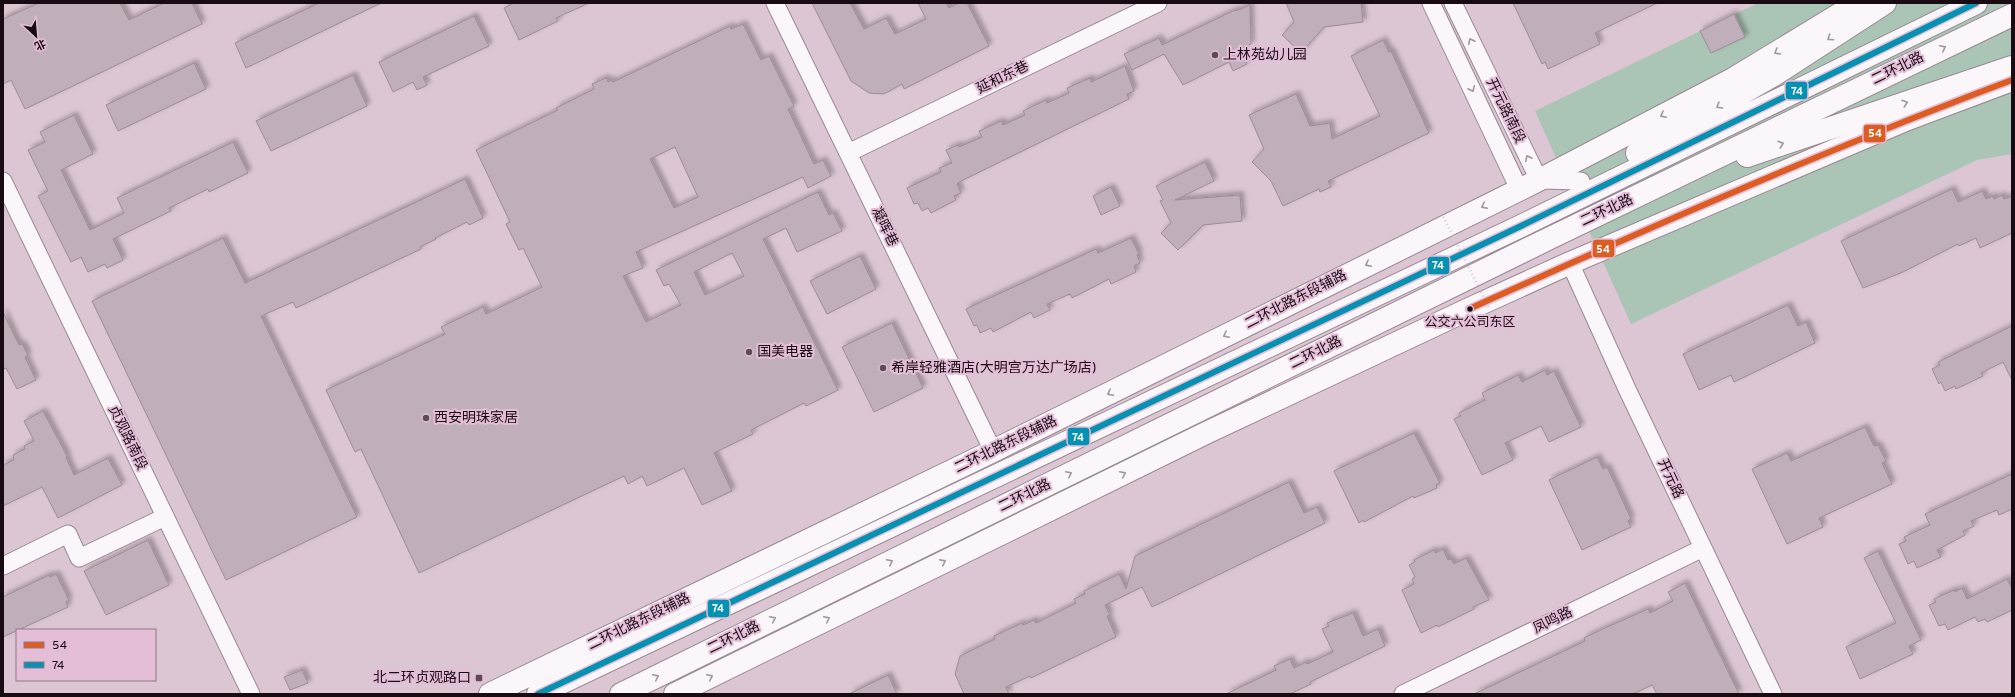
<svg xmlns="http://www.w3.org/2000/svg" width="2015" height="697" font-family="Overpass,'Noto Sans SC',sans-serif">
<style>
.green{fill:#aac4b6}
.building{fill:#c0afba;stroke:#9c8c96;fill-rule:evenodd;filter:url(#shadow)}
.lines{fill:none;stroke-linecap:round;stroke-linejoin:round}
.minor-casing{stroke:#998993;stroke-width:19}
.major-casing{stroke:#998993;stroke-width:24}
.highway-casing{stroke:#998993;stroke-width:24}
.path{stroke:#d2ccd0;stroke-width:2.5;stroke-dasharray:1 3;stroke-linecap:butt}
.minor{stroke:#faf6f9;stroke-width:17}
.major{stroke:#faf6f9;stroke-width:22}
.highway{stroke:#faf6f9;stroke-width:22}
.path-bridge{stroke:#d2ccd0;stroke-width:2.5;stroke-dasharray:1 3;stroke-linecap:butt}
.bus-1-casing{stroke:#e4bed7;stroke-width:9}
.bus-2-casing{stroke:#e4bed7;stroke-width:9}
.bus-1{stroke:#dc5c21;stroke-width:6}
.bus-2{stroke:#0491b2;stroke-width:6}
.oneway{stroke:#a0989d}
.poi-dot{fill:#5d4c57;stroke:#e4bed7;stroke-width:1.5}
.bus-dot{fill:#180b14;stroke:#e4bed7;stroke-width:1.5}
.labels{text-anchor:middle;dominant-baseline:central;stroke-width:4;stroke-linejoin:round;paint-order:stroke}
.bus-label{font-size:13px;fill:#180b14;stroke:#e4bed7}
.poi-label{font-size:14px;fill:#180b14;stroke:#e4bed7;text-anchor:start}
.street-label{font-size:14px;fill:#180b14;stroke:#e4bed7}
.line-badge{stroke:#e4bed7;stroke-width:1.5}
.badge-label{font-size:11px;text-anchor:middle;font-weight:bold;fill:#fff}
</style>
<defs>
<filter id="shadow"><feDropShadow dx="3.5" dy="-3.5" stdDeviation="2" flood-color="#0004"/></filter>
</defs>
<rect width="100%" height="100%" fill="#dcc6d4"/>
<path class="green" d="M1758 3H2012V154L1977 160 1631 324 1535 111Z"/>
<path class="building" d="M39 3H120L129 20 164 3H192L202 24 25 109 11 80 3 84V19Z
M319 3H381L246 68 235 43Z
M514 3H589L556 18 558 21 519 40 504 8Z
M812 3H850L864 29 886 18 895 34 926 19 918 3H946L949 8 959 3H967L989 46 904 89 902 84 884 94 869 93 851 81Z
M1286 3H1361L1363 22 1324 27 1301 53 1282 35 1294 22Z
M1513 3H1657L1595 33 1600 44 1548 69 1545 62 1542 64Z
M1250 5 1251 44 1240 49 1247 64 1233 71 1229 62 1183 85 1164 54 1132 70 1124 54 1159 38 1162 45 1235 10 1236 11Z
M1734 14 1745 37 1711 53 1700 31Z
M474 16 489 46 423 77 427 85 417 90 413 82 393 92 379 62Z
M743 24 761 60 769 56 794 106 788 109 814 164 823 160 831 176 808 188 803 177 636 252 643 268 623 276 646 322 681 305 669 284 664 286 656 270 818 192 829 215 833 213 842 231 797 252 786 228 763 239 838 390 806 406 804 403 751 430 753 434 714 453 732 491 702 505 684 468 647 486 642 476 628 484 624 476 419 573 361 449 355 452 326 390 445 334 441 327 483 307 486 314 542 287 523 248 519 250 506 224 510 222 476 150 558 110 556 108 594 89 592 84 606 78 608 82 612 80 613 82 730 26 731 29ZM675 147 698 197 674 208 650 159ZM732 253 744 276 705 295 694 272Z
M1383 40 1389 52 1391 51 1429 133 1328 181 1331 187 1320 192 1319 189 1283 206 1271 181 1252 162 1264 149 1249 115 1296 94 1310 126 1330 123 1332 139 1380 116 1351 56Z
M194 63 206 89 118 131 106 105Z
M1125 66 1134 91 1127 94 1129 99 959 182 957 184 961 193 954 196 956 200 931 213 928 208 922 211 918 203 914 204 907 188 941 172 939 168 952 163 946 150 958 145 959 147 982 137 979 131 1001 121 1003 125 1025 115 1023 111 1046 100 1047 103 1069 93 1067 88 1090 78 1091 82Z
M353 75 367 106 271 151 256 121Z
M74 115 93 154 61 170 90 230 124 213 117 198 233 142 248 173 209 192 208 189 169 208 171 211 113 239 123 260 107 268 105 264 88 272 81 257 71 262 38 196 48 191 28 150 45 142 40 132Z
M1205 162 1214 181 1175 200 1240 195 1242 221 1203 225 1178 250 1161 233 1171 223 1160 201 1163 200 1156 186Z
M465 179 483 218 469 225 467 222 435 238 436 239 420 247 421 249 296 308 293 302 261 316 357 517 226 580 92 301 223 238 245 283Z
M1111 187 1120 206 1101 215 1093 196Z
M1952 189 1958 202 1982 191 1986 199 1993 196 1994 199 2002 195 2004 199 2012 196V233L1980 248 1976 238 1959 246 1958 244 1903 272 1863 288 1841 241Z
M1131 238 1139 254 1137 255 1140 263 1134 266 1136 272 1111 284 1109 279 1072 298 1070 294 1047 304 1050 310 1034 318 1031 312 993 332 991 328 980 333 977 325 974 326 966 309 1096 249 1098 253Z
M860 256 876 289 827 314 810 281Z
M1788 305 1798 326 1806 322 1815 343 1734 382 1731 375 1699 390 1683 354Z
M3 312 19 345 22 344 28 355 25 357 36 380 17 389 6 368 3 369Z
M892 323 923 388 874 412 842 347Z
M2012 326V380L2003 362 1981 373 1983 376 1956 389 1955 386 1945 391 1941 382 1939 384 1932 369 1940 365 1938 362Z
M1545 370 1547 375 1554 371 1581 427 1549 442 1541 426 1505 443 1513 460 1482 475 1454 419 1461 416 1459 413 1485 400 1482 393 1518 375 1522 382Z
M43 411 67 456 66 457 74 475 108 458 122 485 58 518 42 487 3 506V465L14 460 13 455 25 449 24 446 34 441 24 421Z
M1865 427 1874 446 1878 445 1886 461 1882 463 1892 484 1819 518 1823 527 1787 544 1752 469 1787 453 1791 461Z
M1414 433 1440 483 1436 485 1437 488 1414 498 1413 496 1364 522 1363 520 1359 523 1334 471Z
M1597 457 1603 469 1607 467 1616 486 1631 519 1628 521 1631 527 1582 550 1549 480Z
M2012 474V509L1999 515 1997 510 1971 521 1974 526 1963 531 1965 535 1937 550 1941 557 1917 568 1914 561 1908 564 1899 544 1906 541 1904 537 1930 525 1925 514Z
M1289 482 1304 513 1317 507 1325 523 1152 607 1142 587 1105 605 1110 615 1107 616 1116 637 1031 678 1030 676 1006 687 1009 694H964L955 674 960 656 995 639 994 636 1022 623 1023 625 1034 620 1036 623 1076 603 1074 599 1085 594 1084 591 1119 574 1126 589 1135 556Z
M148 540 169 585 106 615 84 571Z
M1443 549 1448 560 1451 559 1454 564 1466 558 1489 600 1473 607 1474 609 1438 627 1437 625 1421 633 1402 590 1414 584 1412 579 1415 577 1409 565 1415 562 1414 560 1434 550 1435 553Z
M1878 551 1921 640 1909 646 1913 654 1860 679 1846 647 1896 623 1864 558Z
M56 574 69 600 66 602 68 607 3 637V597L49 575 50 577Z
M2007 579 2012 589V610L1987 622 1985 619 1978 622 1975 617 1948 630 1945 624 1939 626 1929 605 1936 602 1934 599 1954 590 1955 592 1962 588 1967 599Z
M1685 583 1739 694H1657L1652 685 1633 694H1474L1585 641 1584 638 1605 628 1648 609 1650 613 1673 601 1668 592Z
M1353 613 1363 636 1378 629 1385 646 1310 682 1311 684 1290 694H1226L1276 670 1274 666 1290 659 1294 668 1306 662 1307 664 1333 652 1322 629 1329 626 1327 623Z
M302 670 308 683 290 690 284 677Z
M888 675 897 694H849Z"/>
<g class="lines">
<defs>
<path id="minor" d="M775 3 993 451
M1431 3 1519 189
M1453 3 1539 180 1581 181
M848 153 1158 3
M3 181 251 694
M1570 263 1627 389 1773 694
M3 566 68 534 79 558 165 517
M1403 694 1703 548"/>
<path id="major" d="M490 694 993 451 1539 180 1733 79 1858 3
M675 694 1208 432 1469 309 1570 263 1908 119 2012 80"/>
<path id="highway" d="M1637 153 1774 75 1885 3
M1747 156 2012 67
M538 694 1521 226 1976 3
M621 694 1548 239 2012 15"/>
</defs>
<use href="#minor" class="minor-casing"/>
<use href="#major" class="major-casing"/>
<use href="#highway" class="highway-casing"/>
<path class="path" d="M1404 223 1455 197 1467 186
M455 680 462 694
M425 694 502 659"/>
<use href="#minor" class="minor"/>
<use href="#major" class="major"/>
<use href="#highway" class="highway"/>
<path class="path-bridge" d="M1438 206 1489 308"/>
<defs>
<path id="bus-1" d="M1469 309C1648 228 1828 149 2012 80"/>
<path id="bus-2" d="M538 694 1521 226 1976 3"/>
</defs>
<use href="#bus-1" class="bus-1-casing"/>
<use href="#bus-2" class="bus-2-casing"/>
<use href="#bus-1" class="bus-1"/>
<use href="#bus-2" class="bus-2"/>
</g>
<defs><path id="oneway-chevron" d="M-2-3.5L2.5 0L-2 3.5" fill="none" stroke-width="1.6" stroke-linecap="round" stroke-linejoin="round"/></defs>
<g class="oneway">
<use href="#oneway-chevron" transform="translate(1830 38) rotate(146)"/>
<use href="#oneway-chevron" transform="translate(1471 41) rotate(-116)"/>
<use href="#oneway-chevron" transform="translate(1943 48) rotate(-26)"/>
<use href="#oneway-chevron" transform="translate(1777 52) rotate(149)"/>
<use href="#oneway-chevron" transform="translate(1472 89) rotate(65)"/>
<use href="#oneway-chevron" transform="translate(1905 103) rotate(-19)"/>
<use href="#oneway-chevron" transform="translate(1719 106) rotate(150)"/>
<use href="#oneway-chevron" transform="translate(1663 115) rotate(153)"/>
<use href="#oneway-chevron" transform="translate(1781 144) rotate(-19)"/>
<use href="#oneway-chevron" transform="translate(1528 158) rotate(-116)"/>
<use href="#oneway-chevron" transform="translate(1484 206) rotate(153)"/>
<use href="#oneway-chevron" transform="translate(1368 264) rotate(153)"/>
<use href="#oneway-chevron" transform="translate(1226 335) rotate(153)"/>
<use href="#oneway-chevron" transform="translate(1110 393) rotate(154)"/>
<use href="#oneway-chevron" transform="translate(1069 474) rotate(-26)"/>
<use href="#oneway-chevron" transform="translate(1123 474) rotate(-26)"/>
<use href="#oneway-chevron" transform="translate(890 562) rotate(-26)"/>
<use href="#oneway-chevron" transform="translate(943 562) rotate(-26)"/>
<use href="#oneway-chevron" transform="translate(773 619) rotate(-26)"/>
<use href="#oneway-chevron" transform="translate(827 619) rotate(-26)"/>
<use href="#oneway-chevron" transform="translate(656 677) rotate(-26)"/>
<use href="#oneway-chevron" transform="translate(710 677) rotate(-26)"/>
</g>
<g class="poi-dot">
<circle cx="1215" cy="55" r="4"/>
<circle cx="749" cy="352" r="4"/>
<circle cx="883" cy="368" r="4"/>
<circle cx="426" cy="418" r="4"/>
<rect x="475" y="674" width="8" height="8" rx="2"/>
</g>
<circle class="bus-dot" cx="1470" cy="309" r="3.5"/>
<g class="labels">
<g class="bus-label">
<text x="1470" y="323">公交六公司东区</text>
</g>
<g class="poi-label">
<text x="1223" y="55">上林苑幼儿园</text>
<text x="757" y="352">国美电器</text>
<text x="891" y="368">希岸轻雅酒店(大明宫万达广场店)</text>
<text x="434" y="418">西安明珠家居</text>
<text x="471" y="678" text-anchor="end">北二环贞观路口</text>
</g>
<g class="street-label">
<text transform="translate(1898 69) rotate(-26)">二环北路</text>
<text transform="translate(1003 78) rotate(-26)">延和东巷</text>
<text transform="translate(1505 111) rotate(64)">开元路南段</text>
<text transform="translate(1607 211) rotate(-25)">二环北路</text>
<text transform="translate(884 227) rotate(64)">凝晖巷</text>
<text transform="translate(1296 300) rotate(-27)">二环北路东段辅路</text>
<text transform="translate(1316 353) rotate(-26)">二环北路</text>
<text transform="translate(127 438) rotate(64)">贞观路南段</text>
<text transform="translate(1006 445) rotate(-26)">二环北路东段辅路</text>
<text transform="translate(1670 479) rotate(65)">开元路</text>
<text transform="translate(1025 496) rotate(-26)">二环北路</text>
<text transform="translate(1553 621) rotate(-26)">凤鸣路</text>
<text transform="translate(639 622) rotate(-26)">二环北路东段辅路</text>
<text transform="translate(734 638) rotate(-26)">二环北路</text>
</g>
</g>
<g class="line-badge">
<rect x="1785" y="81" width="23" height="19" rx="4" fill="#0491b2"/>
<rect x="1863" y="124" width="23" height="19" rx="4" fill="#dc5c21"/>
<rect x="1592" y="239" width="23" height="19" rx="4" fill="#dc5c21"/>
<rect x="1427" y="256" width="23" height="19" rx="4" fill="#0491b2"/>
<rect x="1067" y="427" width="23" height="19" rx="4" fill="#0491b2"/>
<rect x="707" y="599" width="23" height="19" rx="4" fill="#0491b2"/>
</g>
<g class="badge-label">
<text x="1797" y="95">74</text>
<text x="1875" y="137">54</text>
<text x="1603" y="253">54</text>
<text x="1438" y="269">74</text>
<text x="1078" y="441">74</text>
<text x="718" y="612">74</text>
</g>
<rect width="2015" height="697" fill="none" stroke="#180b14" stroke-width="8"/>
<rect x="16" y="629" width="140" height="52" fill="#e4bed7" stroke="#927689"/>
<rect x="24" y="642" width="20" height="6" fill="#dc5c21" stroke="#927689"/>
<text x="52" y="649" font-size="12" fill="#180b14">54</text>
<rect x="24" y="662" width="20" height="6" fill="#0491b2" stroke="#927689"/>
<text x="52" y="669" font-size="12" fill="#180b14">74</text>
<g transform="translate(36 36) rotate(154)" stroke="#e4bed7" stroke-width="3" paint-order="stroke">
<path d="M0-3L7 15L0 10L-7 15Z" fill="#180b14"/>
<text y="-6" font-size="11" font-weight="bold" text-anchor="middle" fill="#180b14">北</text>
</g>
</svg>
